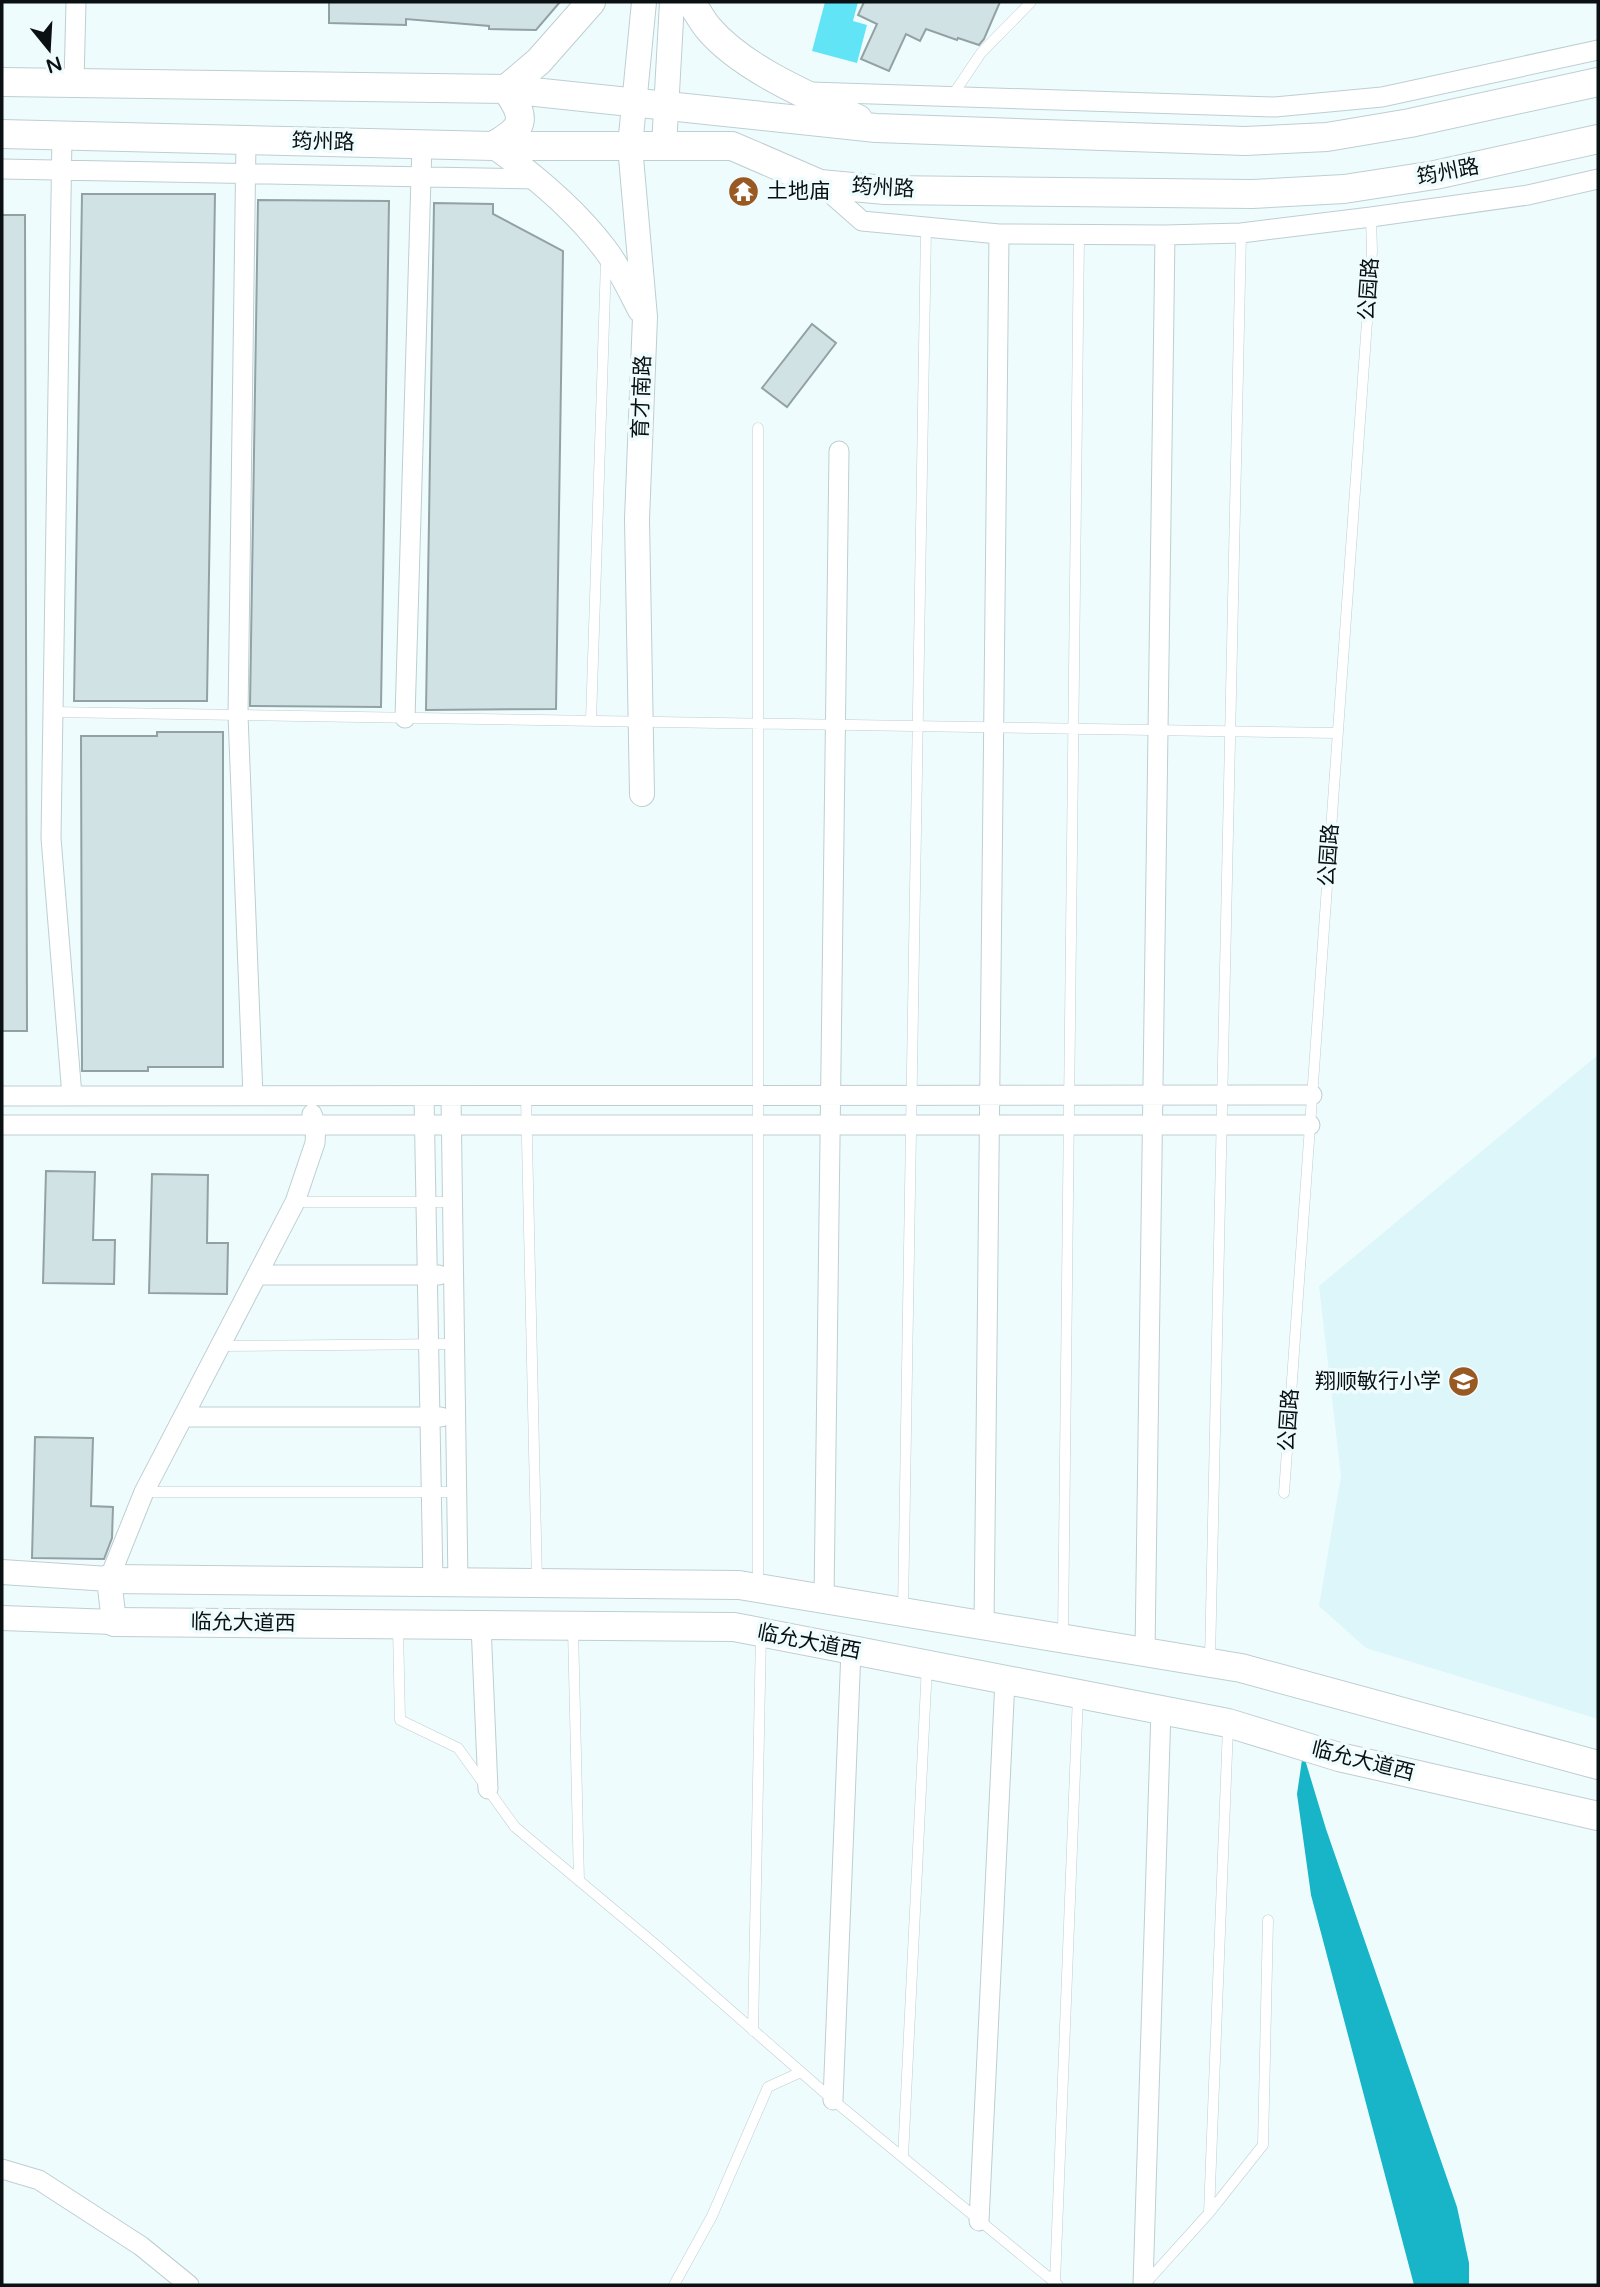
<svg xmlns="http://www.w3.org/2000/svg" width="1600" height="2287" font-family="'Varela Round','Noto Sans SC',sans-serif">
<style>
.built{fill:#dcf6fa}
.green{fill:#61e4f6}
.water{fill:#17b5c7}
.building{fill:#d1e2e4;stroke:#92a2a4;stroke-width:2}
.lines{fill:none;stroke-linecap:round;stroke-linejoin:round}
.service-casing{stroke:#beced1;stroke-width:11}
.minor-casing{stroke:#beced1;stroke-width:21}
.tertiary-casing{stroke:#beced1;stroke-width:26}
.secondary-casing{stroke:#beced1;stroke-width:30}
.service{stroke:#fff;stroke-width:10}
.minor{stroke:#fff;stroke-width:19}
.tertiary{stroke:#fff;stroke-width:24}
.secondary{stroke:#fff;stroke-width:28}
.labels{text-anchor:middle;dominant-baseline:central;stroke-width:7;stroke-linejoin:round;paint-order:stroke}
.street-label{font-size:21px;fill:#0b1112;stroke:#effcfe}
.poi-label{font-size:21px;fill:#0b1112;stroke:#effcfe;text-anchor:start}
</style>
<rect width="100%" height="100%" fill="#effcfe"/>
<path class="built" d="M1598 1055V1719L1366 1648 1319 1606 1341 1476 1319 1286Z"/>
<path class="green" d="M825 2H858L853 21 867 25 857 63 812 51Z"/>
<path class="water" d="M1303 1753 1326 1829 1457 2207 1469 2263V2285H1414L1311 1895 1297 1794Z"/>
<path class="building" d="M329 2H560L536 30 489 29V26L406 19V25L329 23Z
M864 2H1000L984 39 979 45 958 38 957 40 926 29 920 41 906 34 889 71 861 59 877 24 858 15Z
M82 194H215L207 701H74Z
M258 200 389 201 381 707 250 706Z
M434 203 493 204V214L563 251 556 709 426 710Z
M2 215H25L27 1031H2Z
M812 324 836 343 787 407 762 388Z
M157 732H223V1067H148V1071H82L81 736H157Z
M46 1171 95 1172 93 1240H115L114 1284 43 1283Z
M152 1174 208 1175 207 1243H228L227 1294 149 1293Z
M35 1437 93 1438 91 1506 113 1507 112 1538 104 1559 32 1558Z"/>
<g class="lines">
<defs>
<path id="service" d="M952 96 981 53 1031 2
M758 428V1586
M52 712 1338 733
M591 721 606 261
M526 1096 537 1582
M295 1202H453
M221 1346 455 1344
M144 1492H457
M1284 1493 1372 251 1371 217
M903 1611 926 229
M398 1628 400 1720 458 1748 515 1827 656 1945 833 2100 1058 2285
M573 1629 579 1881
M1063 1635 1079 235
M1210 1660 1241 233
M753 2031 761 1633
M903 2157 927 1665
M1209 2213 1228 1727
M1055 2282 1078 1695
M674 2285 712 2216 768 2087 801 2072
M1144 2285 1209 2213 1263 2145 1268 1920"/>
<path id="minor" d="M74 82 76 2
M811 92 1275 107 1382 97 1598 50
M62 135 51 838 72 1096
M246 140 238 715 253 1096
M2 169 539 179
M820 184 862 221 999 234 1165 235 1241 233 1371 217 1528 195 1598 179
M405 718 422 144
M2 1096 1312 1095
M424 1096 433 1583
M451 1096 458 1584
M2 1125H1310
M257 1275H439
M183 1417H441
M110 1589 109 1579 144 1492 295 1202 315 1143 316 1125 312 1114
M824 1600 839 451
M481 1625 488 1789
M984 1626 999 234
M1145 1652 1165 235
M833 2100 851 1650
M2 2169 39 2180 141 2246 189 2285
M979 2221 1005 1680
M1143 2285 1161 1710"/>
<path id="tertiary" d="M493 146C534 175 574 208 605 249 619 267 629 289 640 310
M664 146 672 2
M642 794 637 519 645 317 630 146 644 2
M2 1572 109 1579 114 1622 2 1618"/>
<path id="secondary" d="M691 2C697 11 702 21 709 29 743 69 811 97 858 119
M2 82 506 89 876 128 1245 141 1327 137 1410 123 1598 82
M506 89 539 61 591 2
M2 134 493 146H732L820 184 885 190 1252 194 1344 189 1435 175 1598 139
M493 146C524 128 528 120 506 89
M109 1579 739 1585 1241 1668 1598 1765
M114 1622 734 1627 1228 1723 1339 1757 1598 1816"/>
</defs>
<use href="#service" class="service-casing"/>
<use href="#minor" class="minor-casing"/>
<use href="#tertiary" class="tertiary-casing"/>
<use href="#secondary" class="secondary-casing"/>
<use href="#service" class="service"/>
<use href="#minor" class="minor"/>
<use href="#tertiary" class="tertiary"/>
<use href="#secondary" class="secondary"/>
</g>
<defs>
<symbol id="temple-disc" viewBox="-11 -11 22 22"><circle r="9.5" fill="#995923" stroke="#effcfe"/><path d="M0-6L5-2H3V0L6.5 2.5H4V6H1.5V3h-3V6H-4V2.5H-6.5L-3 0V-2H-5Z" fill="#fff"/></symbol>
<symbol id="school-disc" viewBox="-11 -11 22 22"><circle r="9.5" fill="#995923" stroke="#effcfe"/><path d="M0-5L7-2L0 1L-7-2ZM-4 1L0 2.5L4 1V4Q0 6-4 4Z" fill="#fff"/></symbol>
</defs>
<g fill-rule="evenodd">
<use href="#temple-disc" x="726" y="174" width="35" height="35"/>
<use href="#school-disc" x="1446" y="1364" width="35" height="35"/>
</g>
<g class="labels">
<g class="street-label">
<text transform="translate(323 142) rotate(1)">筠州路</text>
<text transform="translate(1448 172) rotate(-11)">筠州路</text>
<text transform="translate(883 188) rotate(3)">筠州路</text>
<text transform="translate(1369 289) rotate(-86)">公园路</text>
<text transform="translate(642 397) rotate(-88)">育才南路</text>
<text transform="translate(1329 855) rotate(-86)">公园路</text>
<text transform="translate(1289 1420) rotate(-86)">公园路</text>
<text transform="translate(243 1623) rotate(1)">临允大道西</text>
<text transform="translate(809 1642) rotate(11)">临允大道西</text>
<text transform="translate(1363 1761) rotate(14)">临允大道西</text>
</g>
<g class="poi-label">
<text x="767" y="191">土地庙</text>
<text x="1441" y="1381" text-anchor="end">翔顺敏行小学</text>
</g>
</g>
<rect width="1600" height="2287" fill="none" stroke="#0b1112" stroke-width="7"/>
<g transform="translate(49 49) rotate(162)" stroke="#effcfe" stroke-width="5" paint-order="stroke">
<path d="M0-5L12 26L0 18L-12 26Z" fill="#0b1112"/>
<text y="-10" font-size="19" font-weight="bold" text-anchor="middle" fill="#0b1112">N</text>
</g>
</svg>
